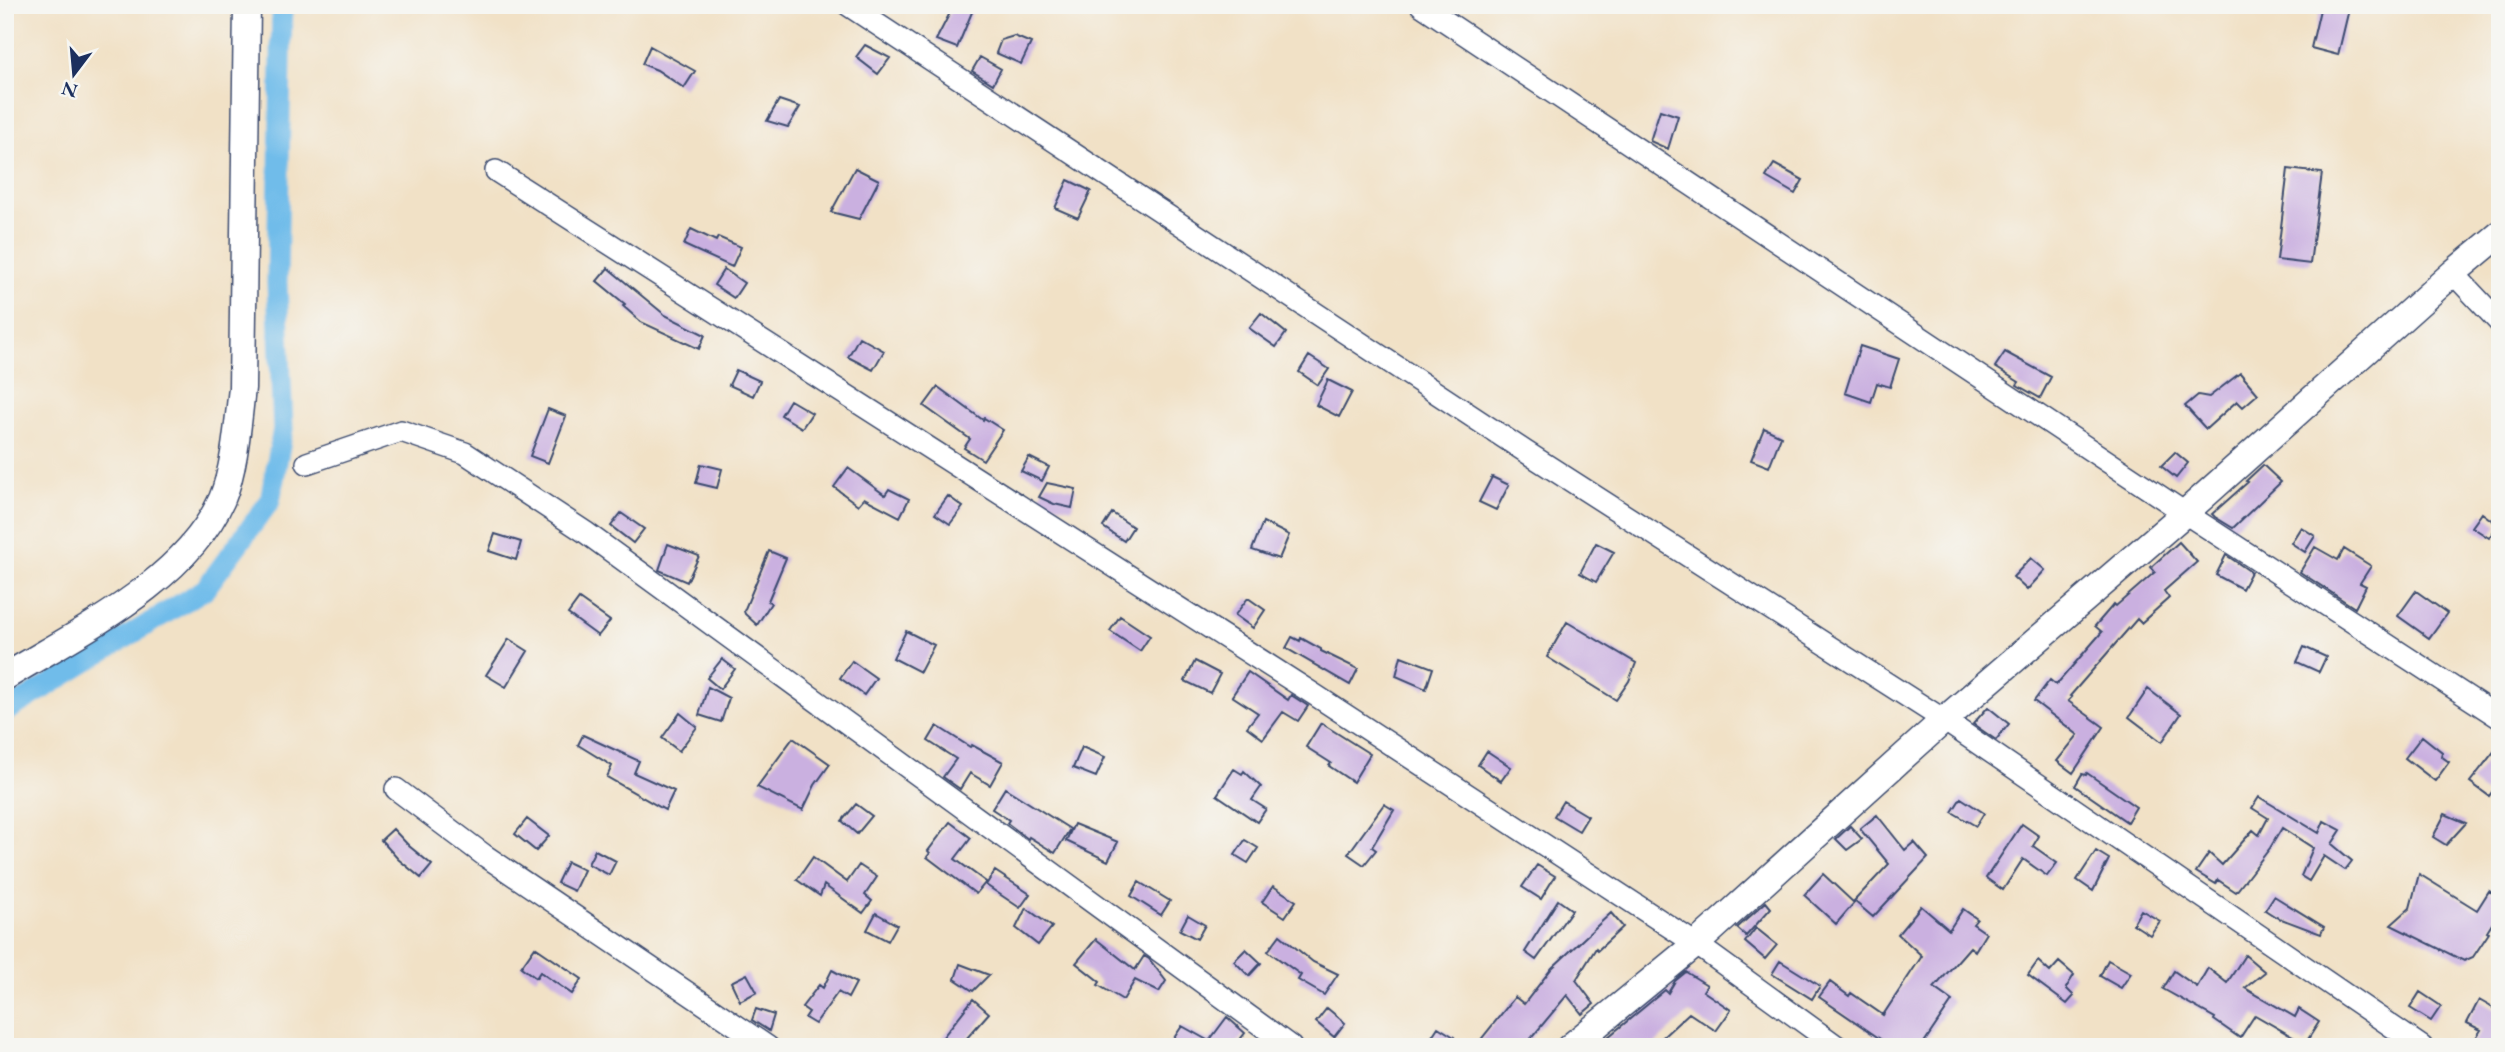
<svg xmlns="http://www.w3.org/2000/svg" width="2505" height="1052" font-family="'EB Garamond',serif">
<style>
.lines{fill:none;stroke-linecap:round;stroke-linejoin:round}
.canal{stroke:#70bcea;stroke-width:21}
.building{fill:#cab0e0}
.minor-casing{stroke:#3b4a6e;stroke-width:24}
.tertiary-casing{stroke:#3b4a6e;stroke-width:29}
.minor{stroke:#fff;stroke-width:21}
.tertiary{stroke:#fff;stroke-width:26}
</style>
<rect width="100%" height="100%" fill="#f6f6f2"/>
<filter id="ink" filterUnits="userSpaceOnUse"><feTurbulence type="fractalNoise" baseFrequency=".0143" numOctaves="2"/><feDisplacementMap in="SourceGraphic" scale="14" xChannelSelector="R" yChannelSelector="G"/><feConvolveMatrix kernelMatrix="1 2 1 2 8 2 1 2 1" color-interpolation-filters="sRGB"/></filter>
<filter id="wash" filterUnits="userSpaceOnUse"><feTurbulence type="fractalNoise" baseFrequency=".00686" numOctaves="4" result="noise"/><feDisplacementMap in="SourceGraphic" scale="28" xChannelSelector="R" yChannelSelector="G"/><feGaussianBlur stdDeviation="1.57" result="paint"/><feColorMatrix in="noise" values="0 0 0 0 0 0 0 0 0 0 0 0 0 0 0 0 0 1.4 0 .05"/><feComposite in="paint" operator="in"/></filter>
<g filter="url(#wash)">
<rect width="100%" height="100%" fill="#f1e1c6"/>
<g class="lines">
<path class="canal" d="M5 712 205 589 270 501 283 429 277 283 282 5"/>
</g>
<g id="blocks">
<path class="building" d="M954 5H975L957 48 936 40Z
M2321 5 2349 9 2338 55 2311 48Z
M1014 36 1031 43 1021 64 996 53 1001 40Z
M865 45 890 58 878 74 856 57Z
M650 46 695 71 684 88 657 70 642 64Z
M980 57 1001 69 993 84 972 71Z
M779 100 800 107 788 127 767 121Z
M1660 110 1678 116 1668 149 1650 141Z
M1774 164 1803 180 1795 194 1766 177Z
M855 168 879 180 859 219 831 212Z
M2288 169 2322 173 2310 264 2277 260Z
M1068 180 1091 191 1078 218 1055 208Z
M691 229 716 241 718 237 741 247 732 267 684 245Z
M608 268 665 315 705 335 699 349 641 322 623 306 625 304 597 281Z
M724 269 744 283 734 298 714 285Z
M1261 313 1286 333 1276 347 1249 328Z
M859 337 884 351 873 370 848 357Z
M1860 346 1899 359 1890 387 1877 383 1871 402 1845 393Z
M2005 352 2051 377 2040 398 2017 385 2019 382 1995 367Z
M1309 356 1329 369 1318 385 1299 372Z
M736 370 760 381 753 396 729 385Z
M2240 373 2258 394 2243 407 2237 401 2206 429 2185 406 2198 395 2209 397Z
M1328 380 1352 392 1339 417 1316 405Z
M938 387 983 420 984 418 1003 430 983 460 964 448 970 439 924 406Z
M790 400 812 413 802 428 781 415Z
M548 409 566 416 548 463 530 456Z
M1764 428 1781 436 1769 467 1751 460Z
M2175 452 2188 463 2176 478 2161 466Z
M1029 457 1049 467 1042 481 1021 471Z
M701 464 722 469 717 488 696 483Z
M2263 465 2281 482 2233 528 2215 517 2212 514 2248 482 2246 481Z
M848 468 885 495 889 489 909 499 900 517 864 498 858 505 834 487Z
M1492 477 1509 485 1496 510 1479 502Z
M1047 483 1076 489 1072 508 1054 504 1039 497Z
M948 496 963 507 950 524 935 514Z
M621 513 644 529 633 543 611 526Z
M1112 513 1133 527 1124 541 1103 527Z
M2482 513 2498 525 2489 538 2472 527Z
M1263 522 1289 535 1279 559 1252 550Z
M2301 527 2315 536 2305 552 2291 543Z
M495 534 521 542 516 560 489 551Z
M2179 542 2197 562 2164 591 2169 598 2141 623 2137 619 2070 696 2072 697 2068 701 2104 727 2073 773 2057 761 2078 735 2034 701 2050 680 2056 685 2102 632 2095 626 2114 604 2116 606 2155 572 2151 567Z
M1596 543 1614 552 1596 582 1580 573Z
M668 544 699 556 687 582 659 570Z
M2315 547 2338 560 2344 549 2371 566 2360 583 2366 586 2355 608 2300 572Z
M769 551 786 558 768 601 771 603 757 625 745 614 744 611Z
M2226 555 2251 572 2242 589 2216 575Z
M2031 558 2045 570 2027 590 2013 577Z
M2416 591 2447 613 2429 638 2398 616Z
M1248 598 1265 610 1253 628 1235 615Z
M579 599 610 621 598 636 568 614Z
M1120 616 1150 636 1140 651 1110 631Z
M1567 622 1636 663 1629 681 1616 700 1547 657Z
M906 631 934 645 920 672 893 658Z
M1292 637 1300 641 1301 638 1321 649V651L1358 669 1350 685 1286 648Z
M509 639 528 651 506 687 486 675Z
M2304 647 2326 657 2319 672 2297 662Z
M1401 656 1433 668 1426 689 1396 676Z
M722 659 735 669 720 689 707 678Z
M852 661 876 678 864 695 840 678Z
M1195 661 1220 674 1210 693 1185 681Z
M1248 672 1288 700 1291 695 1308 706 1298 721 1283 712 1263 739 1247 727 1258 713 1232 696Z
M708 687 729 698 721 722 699 715Z
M2148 689 2181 714 2162 742 2129 717Z
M1988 707 2009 724 1996 740 1973 724Z
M680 713 697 727 679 751 662 738Z
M1321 723 1370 754 1353 782 1329 766 1331 763 1306 747Z
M937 726 970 747 972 745 1003 762 990 785 970 773 960 789 943 777 956 759 928 741Z
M583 735 639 761 634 773 674 791 665 810 607 777 612 766 578 745Z
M2422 736 2442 752 2441 756 2449 762 2435 781 2405 758Z
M793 738 830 764 815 785 803 810 757 787Z
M2500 744V781L2489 796 2470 782Z
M1082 747 1105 757 1096 777 1073 768Z
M1487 751 1511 767 1501 781 1478 765Z
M1234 769 1242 774 1244 771 1261 787 1252 800 1266 809 1257 822 1217 795Z
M2087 773 2136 807 2127 822 2075 786 2082 774 2086 775Z
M1005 788 1070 829 1055 853 1029 837 1028 839 1007 823 1009 820 992 809Z
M2259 797 2319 833 2324 821 2341 830 2332 844 2352 861 2345 870 2324 856 2309 881 2301 876 2313 848 2282 828 2270 848 2236 892 2218 880 2216 884 2196 872 2209 853 2222 865 2253 830 2259 835 2268 818 2252 808Z
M1961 798 1984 813 1976 826 1952 812Z
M1563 801 1588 816 1579 831 1554 816Z
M856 804 872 816 857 834 842 821Z
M1384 804 1394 810 1372 847 1376 850 1364 865 1348 854Z
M2445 814 2466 823 2446 845 2433 837Z
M1877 815 1905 850 1914 842 1928 858 1873 917 1854 901 1889 864 1860 829Z
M527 819 549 836 536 851 515 834Z
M950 822 971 838 955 859 986 882 976 894 927 857 930 853 928 851Z
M1074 824 1118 842 1108 861 1066 841Z
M2022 824 2039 836 2033 846 2057 863 2047 876 2023 859 2003 890 1986 878Z
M1850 826 1862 839 1847 850 1836 839Z
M393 829 409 846 432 865 421 878 398 859 381 840Z
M1245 840 1258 848 1248 863 1235 855Z
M595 850 616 861 609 875 588 864Z
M2096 851 2109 859 2093 891 2077 880Z
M813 857 847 882 859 865 877 877 865 895 872 901 863 913 824 885 820 896 797 880Z
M567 862 584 870 574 891 557 883Z
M1537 865 1555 876 1541 899 1522 887Z
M995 871 1030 894 1020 908 986 885Z
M1823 874 1854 903 1836 924 1804 895Z
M2419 874 2477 910 2489 891 2500 898V911L2487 932 2489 933 2473 957 2464 961 2391 925 2410 908Z
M1139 882 1170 901 1161 915 1131 896Z
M1273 886 1296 901 1285 917 1262 902Z
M2274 896 2324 927 2321 934 2276 917 2265 910Z
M1558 900 1572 910 1536 960 1525 952Z
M1766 902 1771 908 1746 936 1737 928Z
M1921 906 1949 930 1963 909 1977 919 1973 924 1986 933 1975 951 1970 947 1934 988 1952 1001 1921 1047H1892L1819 997 1830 982 1849 996 1851 993 1883 1015 1922 956 1898 934Z
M1026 908 1052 927 1038 945 1016 928Z
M2141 910 2160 921 2150 935 2133 924Z
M876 913 897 925 888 941 867 930Z
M1611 913 1623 927 1598 950 1596 948 1576 980 1594 1004 1582 1014 1567 995 1524 1047H1475L1515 997 1524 1004 1552 968Z
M1188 915 1205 925 1197 939 1180 930Z
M1756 928 1777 945 1765 959 1745 942Z
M1280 935 1313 962 1338 974 1324 995 1298 980 1301 975 1268 951Z
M1096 939 1135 970 1144 956 1149 959 1166 981 1159 992 1135 980 1123 1000 1098 985 1100 982 1076 963Z
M535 947 582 979 572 994 540 972 536 978 521 967Z
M1246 949 1261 963 1249 976 1234 961Z
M2245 955 2265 972 2245 988 2295 1017 2299 1009 2319 1022 2305 1044 2255 1015 2240 1038 2214 1020 2215 1018 2163 989 2174 971 2197 987 2208 968 2227 983Z
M2108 960 2131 973 2121 988 2100 976Z
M1780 961 1820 986 1812 999 1772 974Z
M2038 961 2050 972 2059 962 2074 975 2066 988 2074 996 2067 1004 2028 975Z
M960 964 989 975 973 991 955 979Z
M832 970 856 983 848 998 838 992 815 1024 805 1018 809 1012 802 1007 819 985 823 988Z
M1686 972 1707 985 1703 991 1731 1010 1716 1031 1689 1013 1652 1047H1596L1665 990 1668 993 1675 981Z
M747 974 757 992 740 1001 731 982Z
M2420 992 2441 1006 2431 1021 2410 1008Z
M973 999 989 1013 959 1047H935Z
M2479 1000 2500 1012V1047H2470L2481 1030 2467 1023Z
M1327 1008 1345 1023 1334 1037 1316 1022Z
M756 1009 774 1015 769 1031 752 1020Z
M1227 1017 1245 1033 1234 1047H1168L1182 1026 1209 1041Z
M1438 1027 1454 1037 1447 1047H1425Z"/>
</g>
</g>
<g filter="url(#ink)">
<use href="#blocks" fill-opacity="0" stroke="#3b4a6e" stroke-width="2"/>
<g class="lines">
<defs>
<path id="minor" d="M848 5 1526 452 1944 720 2422 1047
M1421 5 2185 513 2500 718
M496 171 1315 695 1696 944 1838 1047
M2453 273 2500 323
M307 463 401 431 465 453 585 532 1291 1047
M396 789 484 855 768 1047"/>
<path id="tertiary" d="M5 677C78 632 186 581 222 499 235 468 238 422 242 388L247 5
M1570 1047 1696 944 1944 720 2185 513 2453 273 2500 234"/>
</defs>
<use href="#minor" class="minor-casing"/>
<use href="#tertiary" class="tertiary-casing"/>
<use href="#minor" class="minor"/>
<use href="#tertiary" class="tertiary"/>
</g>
</g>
<rect width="2505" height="1052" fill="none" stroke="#f6f6f2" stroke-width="28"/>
<g transform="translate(74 74) rotate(196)" stroke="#f6f6f2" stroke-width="5" paint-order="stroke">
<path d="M0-5L12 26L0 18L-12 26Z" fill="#1b2f5e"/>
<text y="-10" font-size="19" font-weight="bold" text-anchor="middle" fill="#1b2f5e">N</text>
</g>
</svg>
